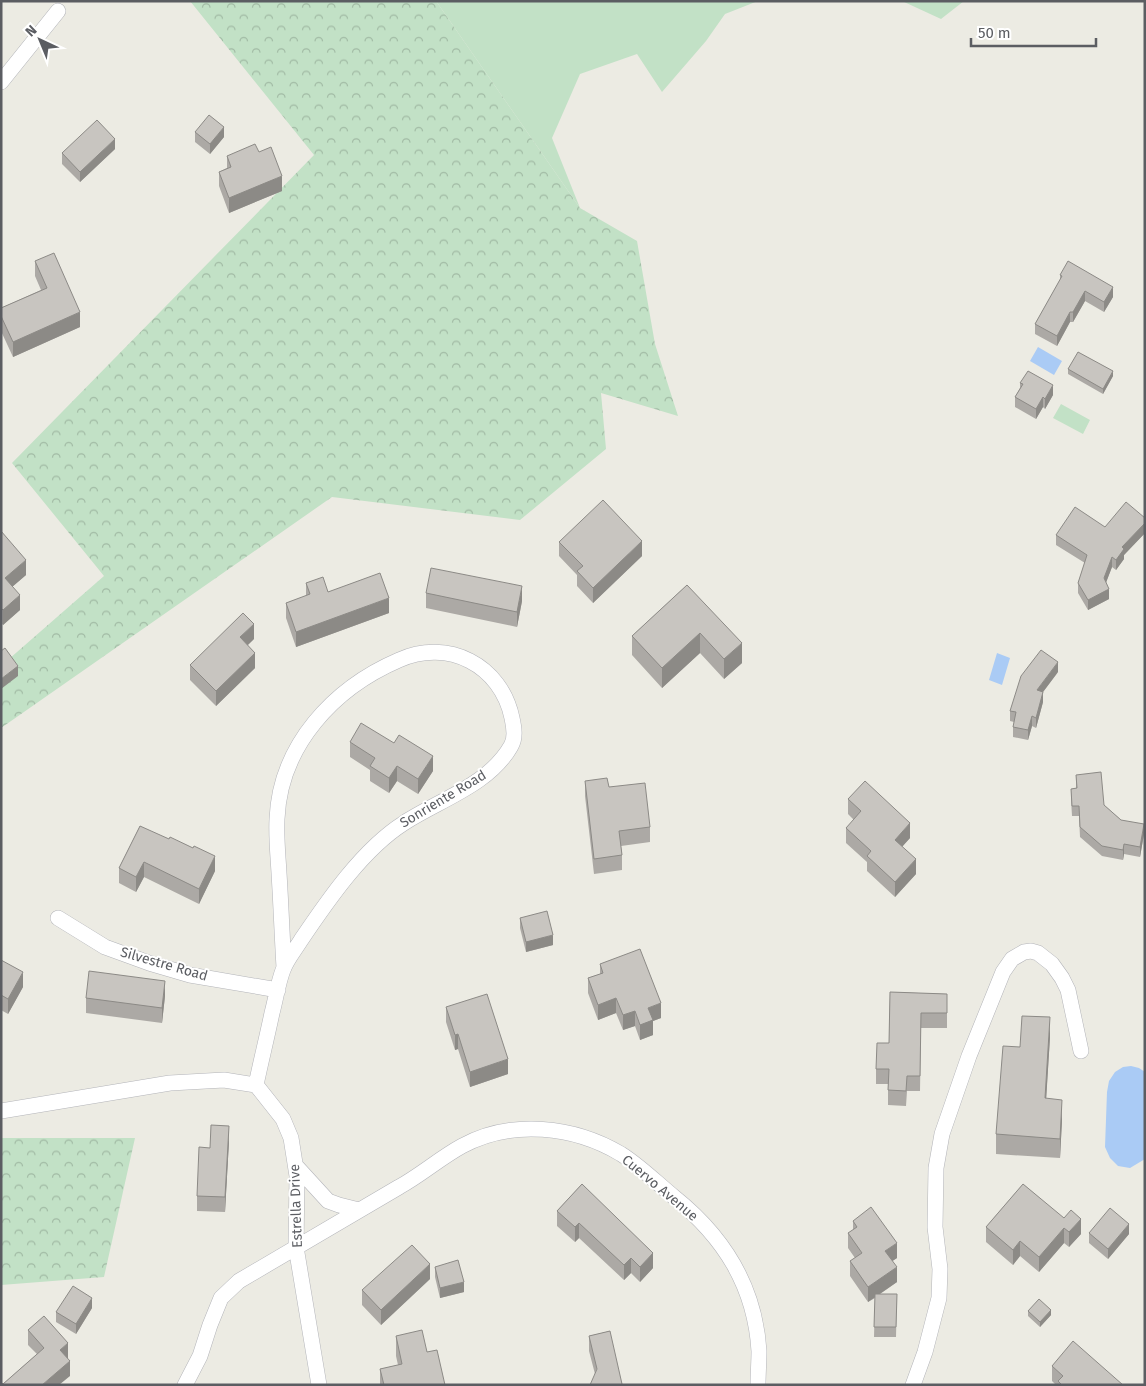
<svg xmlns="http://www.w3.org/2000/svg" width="1146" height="1386" font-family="'Fira Sans',sans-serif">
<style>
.grass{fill:#c2e1c6}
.forest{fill:url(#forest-crowns)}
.water{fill:#aacbf5}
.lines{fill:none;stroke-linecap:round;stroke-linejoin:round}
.minor-casing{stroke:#b3b4b9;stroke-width:16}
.minor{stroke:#fff;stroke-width:15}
.wall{fill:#aca9a5}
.shaded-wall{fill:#8c8a86}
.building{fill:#c8c5c0;stroke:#8c8a86}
.labels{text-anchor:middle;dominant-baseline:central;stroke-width:4;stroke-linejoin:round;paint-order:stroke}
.street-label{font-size:14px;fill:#5b5d62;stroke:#fff}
</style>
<defs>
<pattern id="forest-crowns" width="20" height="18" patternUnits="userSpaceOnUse" patternTransform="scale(1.25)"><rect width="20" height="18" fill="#c2e1c6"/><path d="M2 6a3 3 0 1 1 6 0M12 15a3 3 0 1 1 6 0" fill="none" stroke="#a1baa4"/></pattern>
</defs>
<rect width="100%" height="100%" fill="#ecebe3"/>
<path class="grass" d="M436 1H758L725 14 706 41 662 92 637 54 580 74 552 138 580 208Z
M902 1H964L941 19Z
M1061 404 1090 420 1083 434 1053 418Z"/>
<path class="forest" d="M190 1H436L580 208 637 241 655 344 678 416 601 393 606 449 520 520 332 497 1 728V666L104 576 12 463 314 155Z
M1 1138H135L104 1277 1 1285Z"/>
<path class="water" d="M1038 347 1062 361 1054 375 1030 361Z
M997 653 1010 658 1002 685 989 680Z
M1131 1066 1139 1068 1145 1072V1159L1130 1168 1118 1166 1110 1158 1105 1147 1107 1092 1109 1081 1115 1072 1123 1067Z"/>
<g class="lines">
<defs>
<path id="minor" d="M1 82 58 11
M58 918 105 947 149 963 190 975 278 990
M256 1085C261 1061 267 1037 272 1013 276 998 278 983 283 970 287 959 295 950 301 940 328 900 363 849 404 823 439 800 489 785 511 746 516 738 514 727 512 718 501 665 448 638 399 660 334 688 280 745 277 819 276 837 278 855 279 873 281 904 282 935 284 967
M1 1111 170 1083 224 1080 256 1085 283 1119 291 1138 297 1176 296 1247 319 1385
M296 1166 328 1201 339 1205 359 1210
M185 1385 200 1356 210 1325 221 1298 239 1281C293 1249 346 1218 399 1187 421 1175 440 1158 462 1146 512 1119 574 1126 621 1154 640 1166 657 1183 674 1197 724 1237 755 1286 759 1351 759 1362 758 1374 758 1385
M913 1385 925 1352 939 1298 940 1269 935 1227 936 1168 942 1134 969 1056 1003 972 1012 959 1024 952 1031 951 1038 953 1052 964 1062 978 1068 990 1081 1051"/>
</defs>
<use href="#minor" class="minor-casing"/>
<use href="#minor" class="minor"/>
</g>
<path class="wall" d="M195 132 224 137 210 154 195 142Z
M115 149 80 182 62 164V153Z
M259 152 282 191 229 213 219 186V172L227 168V156Z
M35 261 80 327 13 357 1 331V308L41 290 35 276Z
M1060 275 1113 297 1104 312 1085 301 1073 322H1070L1057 346 1035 334V324L1060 280Z
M1068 369 1113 376 1103 394 1068 374Z
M1020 383 1053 395 1045 409 1043 407 1036 419 1015 407V397L1020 388Z
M1145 518V533L1124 555V559L1116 570 1112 567 1106 582 1109 599 1088 610 1078 593V583L1085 563 1056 545V535L1105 527Z
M1 531 26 575 12 587 20 610 3 625 1 623Z
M559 542 642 556 593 603 577 586V575L559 556Z
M306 583 328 592 389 613 296 647 286 618V603L306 596Z
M687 585 742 663 724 679 700 653 662 688 632 655V636Z
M426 593 522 601 517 627 426 608Z
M254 639 248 645 255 668 216 706 190 680V665Z
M1058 672 1043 692V702L1036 728 1032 726 1028 740 1013 737V727L1014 722 1010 721V711Z
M350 742 433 771 418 794 397 781 389 793 370 781V770L350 757Z
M1076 775 1104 805 1121 820 1144 834 1140 857 1124 854 1123 860 1102 856 1080 837 1079 816H1072L1071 799V789L1076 788Z
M585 781 609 787 650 827V842L621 846 622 855V870L594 874 585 796Z
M848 799 910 838 902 846 916 874 895 897 867 871V862L846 843V828L854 820 848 814Z
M140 826 215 871 199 904 144 877 136 892 119 883V868Z
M520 918 553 945 526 952 520 928Z
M1 960 23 987 8 1014 1 1010Z
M600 964 661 1018 653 1021V1035L640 1040 635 1026 623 1030 616 1013 598 1020 588 993V978L600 974Z
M890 992 947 994V1028H921L920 1091H907L906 1106 888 1105V1084H876V1069L889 1043Z
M165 996 162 1023 86 1013V998Z
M446 1007 508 1074 470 1087 458 1049 455 1050 446 1022Z
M1050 1037 1046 1099 1062 1120 1060 1158 996 1154V1134L1020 1047Z
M229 1141 225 1212 197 1211V1196L210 1148Z
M582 1184 653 1268 640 1282 631 1273 624 1280 579 1238 575 1242 557 1226V1211Z
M1023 1184 1081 1234 1069 1247 1064 1243 1039 1272 1020 1256 1013 1265 986 1242V1227Z
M853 1221 897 1258 892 1261 897 1282 880 1294H897L896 1337H874L875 1298 868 1302 850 1276V1261L855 1258 848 1248V1233L853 1230Z
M1089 1233 1129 1234 1108 1259 1089 1243Z
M435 1267 464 1292 440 1298 435 1277Z
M430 1279 381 1325 362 1305V1290Z
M92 1308 76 1334 56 1322V1312Z
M1028 1311 1051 1315 1040 1327 1028 1316Z
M28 1330 68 1358 70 1376 3 1384 37 1354 28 1345Z
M610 1331 595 1374 589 1351V1336Z
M396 1336 427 1352 445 1385H380V1369L398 1365 396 1356Z
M1052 1366 1123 1385H1056L1052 1381Z"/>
<path class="shaded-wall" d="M224 127V137L210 154V144Z
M115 139V149L80 182V172Z
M282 176V191L229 213V198Z
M1113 287V297L1104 312V302Z
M1085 291V301L1073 322V312Z
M80 312V327L13 357V342Z
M1070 312V322L1057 346V336Z
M1113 371V376L1103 394V389Z
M1053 385V395L1045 409V399Z
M1043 397V407L1036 419V409Z
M1145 523V533L1124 555V559L1116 570V560L1122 547Z
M642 541V556L593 603V588Z
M1112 557V567L1104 588V578Z
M26 560V575L5 593V578Z
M522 586V601L517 627V612Z
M1109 589V599L1088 610V600Z
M20 595V610L3 625V610Z
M389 598V613L296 647V632Z
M254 624V639L240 652V637Z
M700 633V653L662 688V668Z
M742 643V663L724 679V659Z
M255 653V668L216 706V691Z
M1058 662V672L1037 700V690Z
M18 666V676L1 689V679Z
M1043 692V702L1036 728V718Z
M1032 716V726L1028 740V730Z
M433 756V771L418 794V779Z
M397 766V781L389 793V778Z
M910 823V838L895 855V840Z
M1144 824V834L1140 857V847Z
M1124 844V854L1123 860V850Z
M215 856V871L199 904V889Z
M916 859V874L895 897V882Z
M144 862V877L136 892V877Z
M553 935V945L526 952V942Z
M23 972V987L8 1014V999Z
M165 981V996L162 1023V1008Z
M616 998V1013L598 1020V1005Z
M661 1003V1018L653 1021V1035L640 1040V1025L648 1008Z
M635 1011V1026L623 1030V1015Z
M1050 1017V1037L1045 1118V1098Z
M458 1034V1049L455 1050V1035Z
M508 1059V1074L470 1087V1072Z
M1062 1100V1120L1060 1158V1139Z
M229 1126V1141L225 1212V1197Z
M1081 1219V1234L1069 1247V1232Z
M579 1223V1238L575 1242V1227Z
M1129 1224V1234L1108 1259V1249Z
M1064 1228V1243L1039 1272V1257Z
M1020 1241V1256L1013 1265V1250Z
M897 1243V1258L885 1266V1251Z
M653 1253V1268L640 1282V1267Z
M631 1258V1273L624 1280V1265Z
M430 1264V1279L381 1325V1310Z
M897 1267V1282L868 1302V1287Z
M464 1282V1292L440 1298V1288Z
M92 1298V1308L76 1334V1324Z
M1051 1310V1315L1040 1327V1322Z
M68 1343V1358L60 1365V1350Z
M70 1361V1376L59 1385H42Z"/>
<path class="building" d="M209 115 224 127 210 144 195 132Z
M97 120 115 139 80 172 62 153Z
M255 144 259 152 271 147 282 176 229 198 219 172 231 167 227 156Z
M54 253 80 312 13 342 1 316V308L47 288 35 261Z
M1068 261 1113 287 1104 302 1085 291 1073 312H1070L1057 336 1035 324 1062 276 1060 275Z
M1078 352 1113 371 1103 389 1068 369Z
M1028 371 1053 385 1045 399 1043 397 1036 409 1015 397 1023 384 1020 383Z
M603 500 642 541 593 588 577 571 583 566 559 542Z
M1126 502 1145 518V523L1122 547 1124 549 1116 560 1112 557 1104 578 1109 589 1088 600 1078 583 1087 555 1056 535 1075 507 1105 527Z
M1 531 26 560 5 578 20 595 3 610 1 608Z
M431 568 522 586 517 612 426 593Z
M380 573 389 598 296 632 286 603 310 594 306 583 323 577 328 592Z
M687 585 742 643 724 659 700 633 662 668 632 636Z
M243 613 254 624 240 637 255 653 216 691 190 665Z
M5 648 18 666 1 679V651Z
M1041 650 1058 662 1037 690 1043 692 1036 718 1032 716 1028 730 1013 727 1016 712 1010 711 1021 676Z
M361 723 394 743 399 735 433 756 418 779 397 766 389 778 370 766 375 758 350 742Z
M1101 772 1104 805 1121 820 1144 824 1140 847 1124 844 1123 850 1102 846 1080 827 1079 806H1072L1071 789 1077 788 1076 775Z
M607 778 609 787 645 783 650 827 619 831 622 855 594 859 585 781Z
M865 781 910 823 895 840 916 859 895 882 867 856 871 851 846 828 861 811 848 799Z
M140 826 169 839 170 837 193 848 194 846 215 856 199 889 144 862 136 877 119 868Z
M547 911 553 935 526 942 520 918Z
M640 949 661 1003 648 1008 653 1020 640 1025 635 1011 623 1015 616 998 598 1005 588 978 603 973 600 964Z
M1 960 23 972 8 999 1 995Z
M89 971 165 981 162 1008 86 998Z
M890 992 947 994V1013H921L920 1076H907L906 1091 888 1090 889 1069H876L877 1043H889Z
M487 994 508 1059 470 1072 458 1034 455 1035 446 1007Z
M1022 1016 1050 1017 1045 1098 1062 1100 1060 1139 996 1134 1003 1046 1020 1047Z
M211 1125 229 1126 225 1197 197 1196 199 1147 210 1148Z
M582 1184 653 1253 640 1267 631 1258 624 1265 579 1223 575 1227 557 1211Z
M1023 1184 1064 1218 1071 1210 1081 1219 1069 1232 1064 1228 1039 1257 1020 1241 1013 1250 986 1227Z
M871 1207 897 1243 885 1251 897 1267 868 1287 850 1261 862 1253 848 1233 857 1227 853 1221Z
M1110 1208 1129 1224 1108 1249 1089 1233Z
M412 1245 430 1264 381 1310 362 1290Z
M458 1260 464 1282 440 1288 435 1267Z
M73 1286 92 1298 76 1324 56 1312Z
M875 1294H897L896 1327H874Z
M1039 1299 1051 1310 1040 1322 1028 1311Z
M44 1316 68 1343 60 1350 70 1361 42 1385H1V1382L3 1384 44 1348 28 1330Z
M422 1330 427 1352 437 1350 445 1385H384L380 1369 402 1364 396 1336Z
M610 1331 622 1384V1385H590L597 1369 589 1336Z
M1073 1341 1123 1385H1062L1058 1381 1063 1376 1052 1366Z"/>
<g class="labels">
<g class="street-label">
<text transform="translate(443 799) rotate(-31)">Sonriente Road</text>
<text transform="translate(164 964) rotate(16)">Silvestre Road</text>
<text transform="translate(660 1188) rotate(40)">Cuervo Avenue</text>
<text transform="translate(296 1206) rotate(-92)">Estrella Drive</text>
</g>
</g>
<rect width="1146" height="1386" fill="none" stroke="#5b5d62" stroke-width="5"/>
<g transform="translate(40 40) rotate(316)" stroke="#ffffff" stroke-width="4" paint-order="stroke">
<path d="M0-4L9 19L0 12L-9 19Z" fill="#5b5d62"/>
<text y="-8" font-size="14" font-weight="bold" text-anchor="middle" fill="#5b5d62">N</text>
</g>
<path d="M971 38v8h125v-8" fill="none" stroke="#5b5d62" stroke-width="2.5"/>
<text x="978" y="38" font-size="15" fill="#5b5d62" stroke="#ffffff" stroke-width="4" paint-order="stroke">50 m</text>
</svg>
